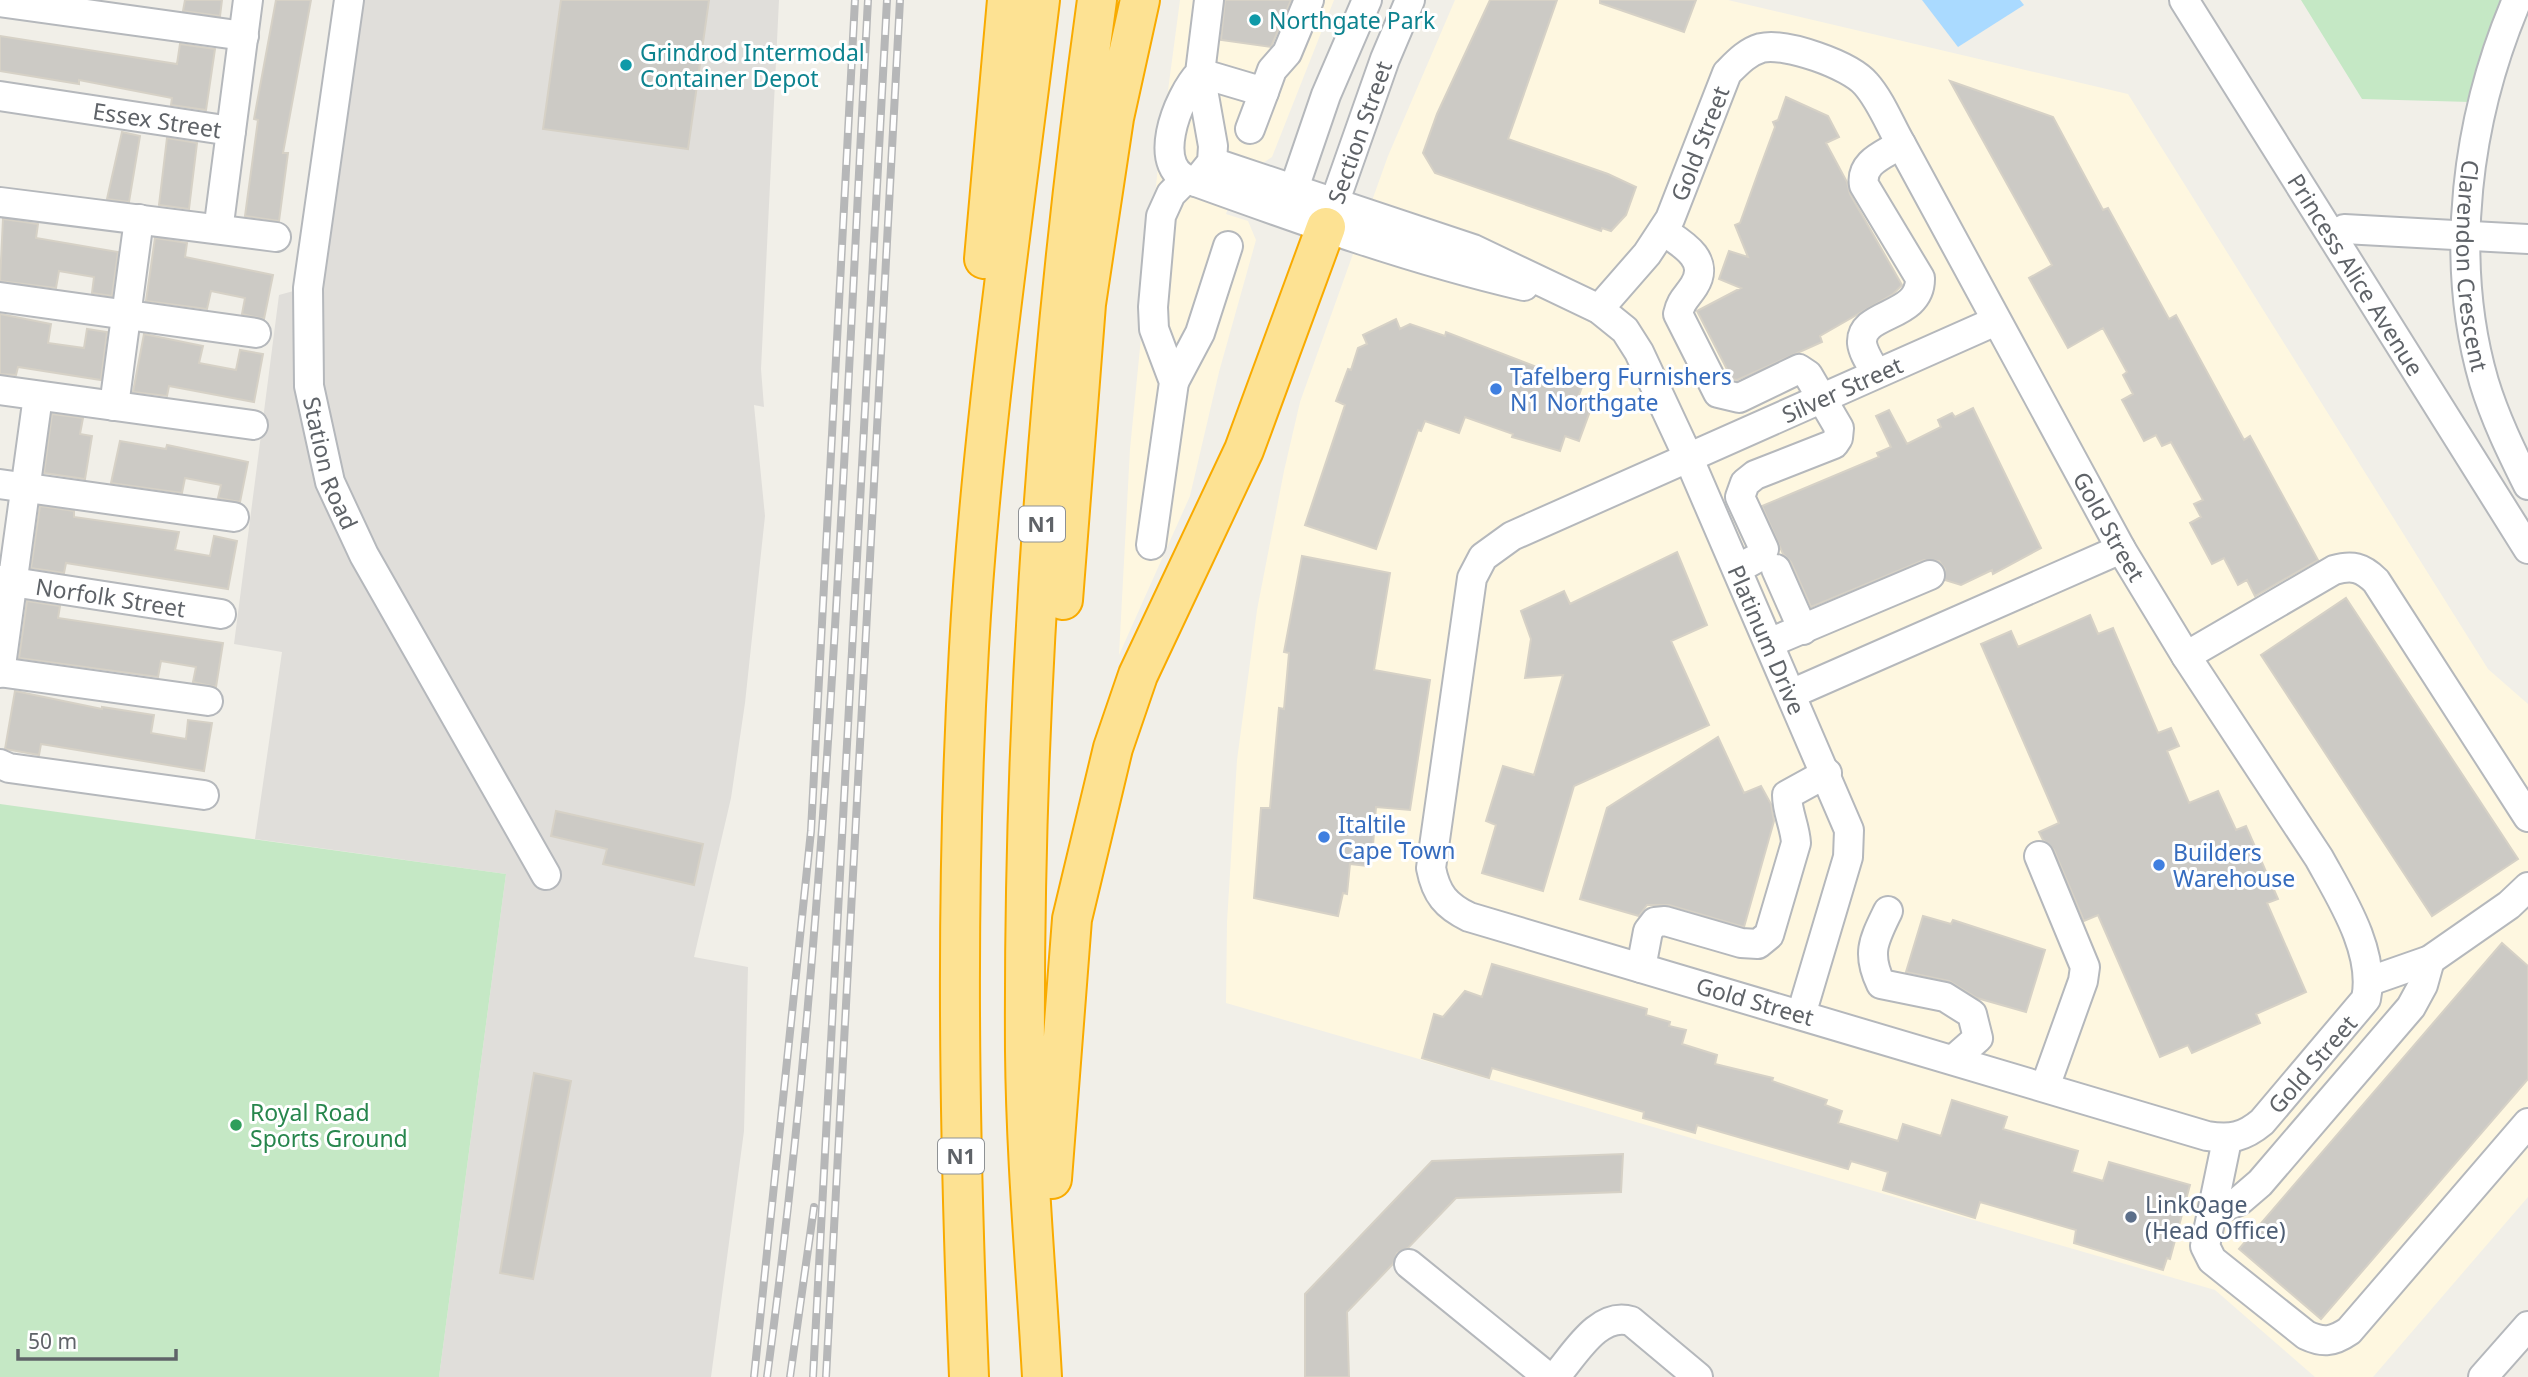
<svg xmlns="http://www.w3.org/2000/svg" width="2528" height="1377" font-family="'Noto Sans',sans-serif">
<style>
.commercial{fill:#fef7e0}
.industrial{fill:#e0deda}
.green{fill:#c5e8c5}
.water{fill:#aadaff}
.building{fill:#cccac5;stroke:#d6d1c6;stroke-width:2}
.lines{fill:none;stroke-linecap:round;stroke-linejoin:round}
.minor-casing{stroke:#b5b8bc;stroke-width:32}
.highway-casing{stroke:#f9ab00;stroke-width:42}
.minor{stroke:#fff;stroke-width:28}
.highway{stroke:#fde293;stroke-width:38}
.rail-casing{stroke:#b6b7b8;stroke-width:8}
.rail{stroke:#fff;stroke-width:5;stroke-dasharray:16;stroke-linecap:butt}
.culture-dot{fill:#0f9aa8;stroke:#fff;stroke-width:2.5}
.shop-dot{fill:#3f7fe0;stroke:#fff;stroke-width:2.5}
.leisure-dot{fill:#2e9e5b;stroke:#fff;stroke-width:2.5}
.service-dot{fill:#5c6f8a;stroke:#fff;stroke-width:2.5}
.labels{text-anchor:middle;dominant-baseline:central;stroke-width:6;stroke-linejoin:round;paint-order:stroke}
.shield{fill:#fff;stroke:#8f9295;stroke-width:2}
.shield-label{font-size:21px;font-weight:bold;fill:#5f6368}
.culture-label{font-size:23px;fill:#0d838f;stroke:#fff;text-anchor:start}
.street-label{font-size:23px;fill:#5f6368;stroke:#fff}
.shop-label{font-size:23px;fill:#366cbe;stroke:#fff;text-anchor:start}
.leisure-label{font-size:23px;fill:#27864d;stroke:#fff;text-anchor:start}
.service-label{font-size:23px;fill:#4e5e75;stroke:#fff;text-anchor:start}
</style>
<rect width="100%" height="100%" fill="#f1efe8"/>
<path class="commercial" d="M1180 0H1334L1272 157 1263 163 1246 157 1226 214 1248 221 1256 240 1219 372 1190 496 1119 655 1130 449 1158 166Z
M1455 0H1728L2128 94 2488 669 2528 704V1197L2373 1377H2315L2215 1290 1226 1003 1227 922 1237 760 1257 610 1284 471 1300 402 1388 156Z"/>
<path class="industrial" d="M349 0H779L761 369 764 407 754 405 765 516 745 703 731 798 694 957 748 967 744 1131 711 1377H439L506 874 255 839 282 652 234 644 279 295 308 287Z"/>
<path class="green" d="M2301 0H2506L2471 102 2362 99Z
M0 804 506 874 439 1377H0Z"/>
<path class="water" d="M1922 0H2020L2024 5 1958 47Z"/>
<path class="building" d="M185 0H222L220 16 183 11Z
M276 0H311L283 153H288L279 221 245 216 258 120 254 119Z
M561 0H709L688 149 543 129Z
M1225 0H1291L1271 47 1221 40Z
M1490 0H1557L1508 139 1608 174 1636 187 1626 215 1611 231 1602 228 1601 231 1435 173 1423 153 1437 114Z
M1600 0H1696L1684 32 1600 3Z
M0 36 177 64 180 44 215 49 206 110 171 105 172 98 79 80V84L0 71Z
M1950 81 2053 117 2103 210 2108 208 2169 319 2176 315 2244 440 2250 436 2318 560 2255 596 2247 580 2238 585 2224 558 2212 564 2190 523 2201 517 2194 504 2203 500 2171 442 2162 446 2156 435 2144 441 2122 400 2133 394 2123 375 2127 372 2103 328 2068 348 2029 278 2052 265Z
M1786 97 1828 116 1839 137 1826 143 1847 182 1850 194 1902 285 1893 294 1820 336 1822 342 1737 380 1732 379 1697 311 1741 288 1719 279 1729 251 1748 257 1735 225 1740 223 1758 173 1775 127 1773 122 1778 120Z
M122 132 140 136 129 202 107 199Z
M167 138 197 143 189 209 159 205Z
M3 219 38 224 36 238 118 252 112 296 92 293 94 277 59 271 56 288 0 281Z
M155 238 187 243 185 257 273 275 264 319 242 314 245 298 211 291 207 309 146 301Z
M0 314 51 324 48 343 84 348 87 329 107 332 101 380 18 367 16 375 0 374Z
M1396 319 1400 329 1410 324 1445 336 1446 332 1552 373 1553 370 1584 381 1578 398 1593 403 1579 441 1565 436 1560 451 1512 437 1513 434 1465 417 1459 433 1425 421 1421 431 1418 430 1376 549 1305 525 1345 405 1336 401 1348 369 1351 370 1358 348 1367 344 1363 335Z
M144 334 203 346 199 363 236 370 240 350 263 354 254 402 169 386 167 396 133 392Z
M1973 408 2041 548 1993 574 1992 570 1961 585 1945 580V569L1939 561 1924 560 1811 607 1791 562 1783 554 1762 506 1879 457 1877 453 1891 447 1876 416 1889 410 1907 444 1941 427 1938 420 1952 413 1955 417Z
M52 414 83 418 80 434 92 436 85 479 44 473Z
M120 441 166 449 167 445 248 462 240 502 218 498 221 485 185 478 182 493 111 483Z
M40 506 74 511V517L179 532 175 550 210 556 214 536 237 541 228 589 66 563 64 573 31 568Z
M1677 552 1707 625 1671 641 1709 725 1574 786 1543 891 1482 873 1496 825 1486 821 1503 766 1534 775 1563 675 1525 678 1531 639 1521 611 1564 591 1570 604Z
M1302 556 1390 573 1374 670 1430 680 1410 810 1376 807 1372 858H1368L1367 866 1350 864 1347 894 1343 893 1338 916 1254 898 1261 808H1270L1279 708 1284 709 1289 653 1284 652Z
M2346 598 2518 859 2432 916 2261 655Z
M27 601 60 606 58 618 223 643 216 687 193 682 196 667 161 661 158 677 19 658Z
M2090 615 2098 634 2113 628 2158 733 2171 728 2179 746 2167 751 2189 803 2218 791 2236 830 2246 826 2278 899 2267 903 2306 992 2256 1014 2260 1023 2192 1053 2188 1045 2160 1057 2098 915 2084 921 2054 850 2043 840 2039 832 2059 823 1981 644 2011 631 2018 647Z
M15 691 102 709V707L154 715 151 733 186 739 188 720 212 723 204 771 41 744 39 755 5 749Z
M1718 737 1744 793 1761 786 1771 804 1774 821 1744 927 1669 905H1647L1639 916 1580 899 1607 808Z
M556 811 703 844 694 885 603 864 607 849 551 836Z
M1923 916 1951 924 1953 920 2045 950 2026 1012 1977 998 1949 981 1906 972Z
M2502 943 2528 966V1079L2321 1319 2239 1249Z
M1492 964 1647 1009 1646 1015 1670 1022 1669 1026 1686 1030 1682 1044 1717 1055 1715 1064 1773 1078 1772 1081 1827 1100 1825 1105 1842 1111 1838 1123 1898 1141 1903 1124 1941 1136 1952 1100 2007 1117 2003 1129 2078 1151 2072 1172 2103 1181 2109 1162 2190 1185 2170 1259 2167 1258 2163 1270 2074 1243 2076 1230 1980 1202 1975 1218 1883 1190 1888 1172 1851 1161 1848 1169 1697 1125 1695 1133 1643 1118 1644 1112 1492 1068 1489 1078 1422 1058 1434 1014 1443 1017 1465 991 1482 997Z
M534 1073 571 1081 533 1279 500 1273Z
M1623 1154 1621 1192 1456 1198 1408 1248 1397 1253 1393 1264 1347 1312 1349 1377H1305V1294L1432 1161Z"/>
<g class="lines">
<defs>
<g id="minor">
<path id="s1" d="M349 0 308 288 309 386 330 482 364 555 546 875"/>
<path id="s2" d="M2184 0 2528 549"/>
<path id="s3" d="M2517 0C2467 117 2448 258 2484 382 2495 418 2511 451 2528 485"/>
<path d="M0 2 244 36"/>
<path d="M1200 73C1178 95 1146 174 1196 182L1212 162 1213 146 1200 73 1209 0"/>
<path d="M1200 73 1264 92 1272 70 1287 53 1309 0"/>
<path id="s4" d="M0 96 231 131 220 216"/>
<path d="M1250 129 1264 92"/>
<path d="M231 131 248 0"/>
<path id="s5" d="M1212 162 1473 249 1599 309 1625 330 1639 352 1689 459 1849 830 1848 857 1801 1015"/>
<path d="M1196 182C1304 221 1412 260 1524 286"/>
<path d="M0 202 276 237"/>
<path d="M1288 206 1326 95 1367 0"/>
<path id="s6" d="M1329 218 1385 59 1410 0"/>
<path d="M1663 231C1681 243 1711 259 1694 286 1687 297 1681 300 1678 314L1718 393 1739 398 1799 369 1808 375 1839 428 1838 438 1834 444 1755 475 1745 483 1740 497 1764 549 1761 556 1737 569"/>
<path d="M2333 237 2344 229 2528 239"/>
<path d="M0 297 256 333"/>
<path id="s7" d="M1599 309 1647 254 1670 219 1727 73C1737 63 1747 52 1761 48 1785 42 1850 65 1866 84 1881 101 1890 125 1901 144L2121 549 2186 656 2319 858C2341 898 2376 952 2366 999L2262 1122C2244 1137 2231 1140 2207 1136L1469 917C1446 906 1436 894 1431 868L1472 578 1483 557 1512 536 1996 321"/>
<path d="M1876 373C1871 364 1863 353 1862 343 1860 311 1921 319 1920 278L1864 185C1860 162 1884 155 1901 144"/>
<path d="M1174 382 1200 333 1228 246"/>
<path d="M0 390 253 425"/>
<path d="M114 406 139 219"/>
<path d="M0 484 234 517"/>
<path d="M1151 545 1174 382 1154 329 1153 307 1161 216 1171 194 1185 180"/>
<path d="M1776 569 1803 630"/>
<path id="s8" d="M0 580 221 614"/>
<path d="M1769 643 1930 575"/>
<path d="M2186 656 2334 570C2352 565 2362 567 2376 581L2528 817"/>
<path d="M0 672 208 701"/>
<path d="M0 673 38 396"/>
<path d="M1791 694 2121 549"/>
<path d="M0 764 9 768 204 795"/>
<path d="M2039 856 2085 967 2083 981 2045 1087"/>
<path d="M1888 911C1874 940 1866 953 1881 984L1945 997 1972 1014 1978 1038 1953 1060"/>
<path d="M1641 968 1648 931 1655 922 1665 921 1741 943 1758 944 1769 935 1796 843C1795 826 1787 812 1787 795L1827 773"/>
<path d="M2370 981 2430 960 2509 905 2528 887"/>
<path d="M2227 1140 2205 1246 2212 1260 2306 1335C2323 1343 2333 1342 2349 1331L2528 1123"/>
<path d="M2213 1211 2239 1201 2260 1183 2411 1007 2423 985 2430 960"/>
<path d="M1409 1264 1548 1377"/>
<path d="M1555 1377C1574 1356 1598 1311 1631 1321L1698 1377"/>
<path d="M2483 1377 2528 1326"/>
</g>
<path id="highway" d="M984 259 1007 0
M1063 600 1086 304 1114 118 1140 0
M1052 1179 1072 919 1113 748 1138 675 1244 450 1326 227
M969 1377C959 1134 955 891 969 648 981 432 1014 215 1040 0
M1042 1377C1036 1269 1026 1160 1025 1051 1023 699 1049 349 1097 0"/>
</defs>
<use href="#minor" class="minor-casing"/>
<use href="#highway" class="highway-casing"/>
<use href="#minor" class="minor"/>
<use href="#highway" class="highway"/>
<defs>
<path id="rail" d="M754 1377 811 831 855 0
M767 1377C829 921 843 459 868 0
M790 1377 814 1207
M813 1377 887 0
M826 1377 900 0"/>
</defs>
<use href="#rail" class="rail-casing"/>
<use href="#rail" class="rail"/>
</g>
<g class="culture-dot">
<circle cx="1255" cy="20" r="7"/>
<circle cx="626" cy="65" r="7"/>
</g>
<g class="shop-dot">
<circle cx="1496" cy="389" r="7"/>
<circle cx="1324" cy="837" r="7"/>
<circle cx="2159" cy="865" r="7"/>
</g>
<circle class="leisure-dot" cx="236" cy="1125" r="7"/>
<circle class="service-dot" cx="2131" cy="1217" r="7"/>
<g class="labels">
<g class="shield">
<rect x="1019" y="506.5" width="46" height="35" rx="5"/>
<rect x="938" y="1138.5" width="46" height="35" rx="5"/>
</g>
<g class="shield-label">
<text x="1042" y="524">N1</text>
<text x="961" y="1156">N1</text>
</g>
<g class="culture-label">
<text x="1269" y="20">Northgate Park</text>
<text x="640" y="52">Grindrod Intermodal<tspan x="640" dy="26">Container Depot</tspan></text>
</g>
<g class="street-label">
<text stroke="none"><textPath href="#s4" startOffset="159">Essex Street</textPath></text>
<text stroke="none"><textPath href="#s6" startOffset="91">Section Street</textPath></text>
<text stroke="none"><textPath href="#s7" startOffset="196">Gold Street</textPath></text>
<text stroke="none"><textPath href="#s3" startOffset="273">Clarendon Crescent</textPath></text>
<text stroke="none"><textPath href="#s2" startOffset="324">Princess Alice Avenue</textPath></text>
<text stroke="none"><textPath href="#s7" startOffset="3246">Silver Street</textPath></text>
<text stroke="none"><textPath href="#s1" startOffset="469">Station Road</textPath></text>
<text stroke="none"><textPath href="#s7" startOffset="933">Gold Street</textPath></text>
<text stroke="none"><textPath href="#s8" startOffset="112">Norfolk Street</textPath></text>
<text stroke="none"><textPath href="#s5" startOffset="789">Platinum Drive</textPath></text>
<text transform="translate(1755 1001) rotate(16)">Gold Street</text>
<text transform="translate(2312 1064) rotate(-49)">Gold Street</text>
</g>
<g class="shop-label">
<text x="1510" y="376">Tafelberg Furnishers<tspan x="1510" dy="26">N1 Northgate</tspan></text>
<text x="1338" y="824">Italtile<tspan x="1338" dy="26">Cape Town</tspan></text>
<text x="2173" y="852">Builders<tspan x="2173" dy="26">Warehouse</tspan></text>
</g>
<g class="leisure-label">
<text x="250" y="1112">Royal Road<tspan x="250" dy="26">Sports Ground</tspan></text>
</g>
<g class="service-label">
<text x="2145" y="1204">LinkQage<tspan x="2145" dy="26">(Head Office)</tspan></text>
</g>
</g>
<path d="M18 1349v10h158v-10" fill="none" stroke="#5f6368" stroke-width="3.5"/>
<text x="28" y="1349" font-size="21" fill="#5f6368" stroke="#ffffff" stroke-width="5" paint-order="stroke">50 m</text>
</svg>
